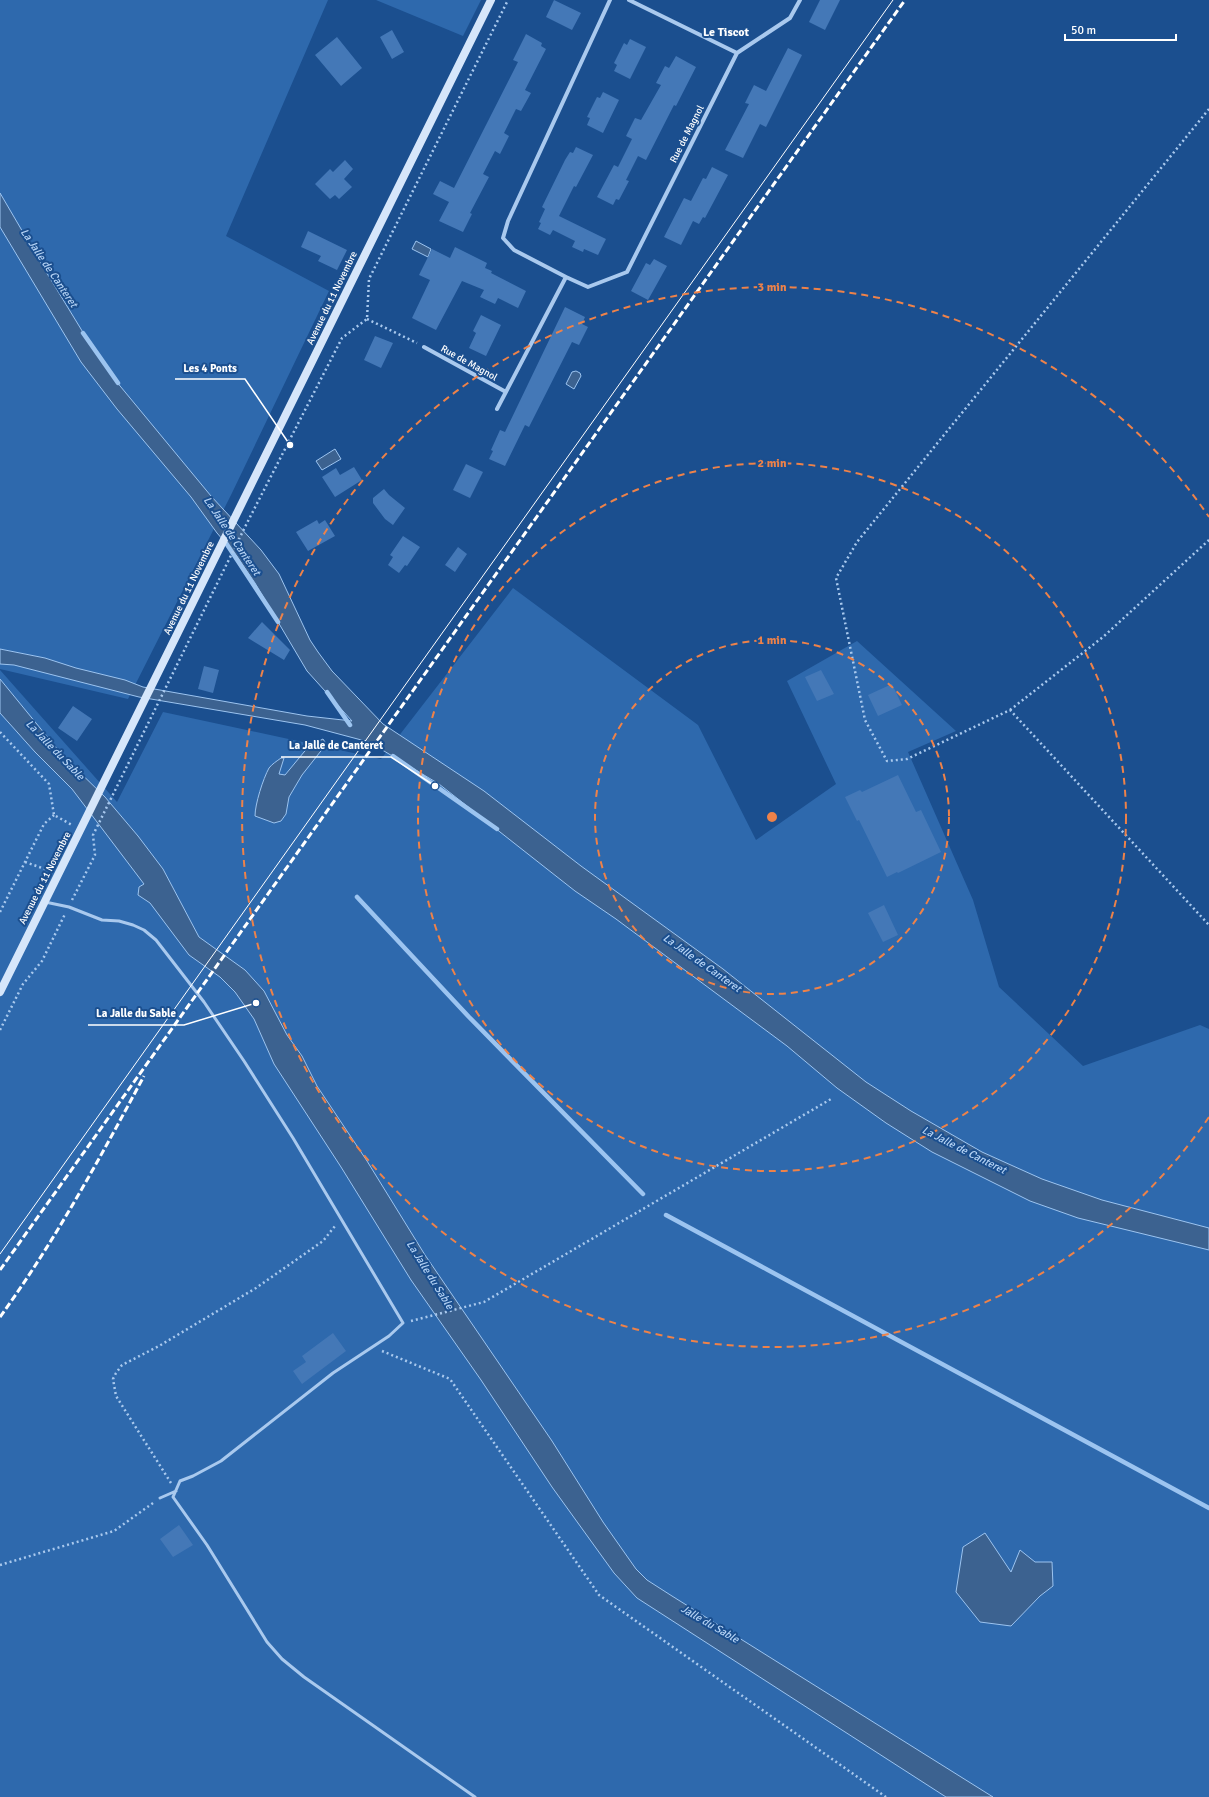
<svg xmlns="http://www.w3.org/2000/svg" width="1209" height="1797" font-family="Signika,sans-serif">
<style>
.green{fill:#2e69ad}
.water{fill:#3c6290;stroke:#9cc4f0}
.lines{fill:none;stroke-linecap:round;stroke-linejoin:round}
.stream{stroke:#9cc4f0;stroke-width:4.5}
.building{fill:#4478b7}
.path{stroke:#a9c9ee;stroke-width:2.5;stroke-dasharray:2 3;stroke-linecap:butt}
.service{stroke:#a9c9ee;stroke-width:3}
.minor{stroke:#a9c9ee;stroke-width:4}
.secondary{stroke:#d6e6fa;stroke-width:8}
.tram{stroke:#fff;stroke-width:1}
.rail{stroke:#fff;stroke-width:3;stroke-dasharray:7 3;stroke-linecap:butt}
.ring{fill:none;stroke:#ee8249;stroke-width:2;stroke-dasharray:7 5}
.labels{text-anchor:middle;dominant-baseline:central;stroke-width:4;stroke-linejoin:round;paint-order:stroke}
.street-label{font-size:10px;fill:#fff;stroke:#1b4f8f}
.water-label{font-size:11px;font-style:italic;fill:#b5d3f5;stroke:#1b4f8f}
.quarter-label{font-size:12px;font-weight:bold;fill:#fff;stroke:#1b4f8f}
.centre{fill:#ee8249;stroke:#1b4f8f;stroke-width:2}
.ring-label{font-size:12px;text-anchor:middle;font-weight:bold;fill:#ee8249;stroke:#1b4f8f;stroke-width:4;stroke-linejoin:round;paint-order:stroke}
.leader{fill:none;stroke:#fff;stroke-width:1.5}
.callout-dot{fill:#fff;stroke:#1b4f8f;stroke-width:1.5}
.callout-label{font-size:11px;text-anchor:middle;font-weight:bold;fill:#fff;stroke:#1b4f8f;stroke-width:4;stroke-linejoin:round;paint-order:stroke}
</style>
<rect width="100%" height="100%" fill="#1b4f8f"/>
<path class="green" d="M0 0H328L226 236 329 291 231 495 128 699 0 669Z
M376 0H481L463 36Z
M513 588 698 725 756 840 836 784 787 681 857 641 956 731 908 752 973 900 999 987 1083 1066 1200 1025 1209 1029V1797H0V670L117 802 163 712 381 759Z"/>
<path class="water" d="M0 193 48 275 95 352 111 375 211 496 261 550 279 574 310 640 318 652 332 671 383 724 484 791 581 866 723 969 866 1082 911 1111 982 1152 1042 1179 1102 1200 1209 1228V1250L1078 1218 1030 1201 932 1152 886 1123 837 1088 787 1046 616 919 575 891 439 784 369 742 305 725 139 697 14 665 0 664V649L45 658 76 668 125 680 143 687 307 716 352 721 307 671 255 583 236 555 217 533 191 497 117 409 81 362 0 227Z
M416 241 431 249 428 257 412 249Z
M576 371 580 373 581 376 574 389 566 384 572 372Z
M335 449 341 459 322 470 316 461Z
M0 679 63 756 105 797 138 836 163 869 199 937 245 970 264 991 287 1035 302 1056 317 1086 367 1161 425 1255 552 1441 603 1522 636 1569 647 1580 672 1596 993 1797H946L637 1598 614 1573 552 1487 481 1380 411 1280 341 1167 274 1064 254 1019 235 992 220 977 189 955 150 903 138 895 139 887 144 884 72 789 35 752 0 713Z
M323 739 325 742 324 747 302 775 289 797 286 814 281 821 274 823 255 816C255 804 263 779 269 768 272 764 277 761 281 758H284L279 774 285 775 309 746Z
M985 1533 1011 1572 1020 1550 1035 1562H1052L1053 1586 1040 1596 1011 1626 980 1622 956 1592 963 1547Z"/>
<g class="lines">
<path class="stream" d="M83 333 118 383
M226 543 278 622
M327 692 350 725
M393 756 497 829
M357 897 469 1017 643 1194
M666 1215 1209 1508"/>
</g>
<path class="building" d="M554 0 581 13 572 30 546 17Z
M820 0H840L825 30 809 22Z
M392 30 404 52 392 59 380 37Z
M526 34 542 43 541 46 546 49 525 90 531 93 521 111 516 109 504 133 509 136 500 154 495 151 483 174 489 177 470 213 472 214 463 232 439 221 449 202 433 194 440 181 454 188 518 62 513 60Z
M337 37 362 68 341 86 315 55Z
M630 39 646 47 630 79 614 71 617 65 614 63 624 43 627 45Z
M788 48 802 55 766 127 760 124 743 158 725 150 749 104 745 103 754 85 766 91Z
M676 56 696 67 676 106 674 105 646 160 638 156 626 180 629 181 619 200 616 199 613 205 597 197 614 165 618 167 632 139 626 136 635 118 641 120 661 85 656 83 665 66 669 68Z
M603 92 619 100 603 133 587 125 590 118 587 117 597 97 600 98Z
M576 147 593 155 576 187 574 186 559 216 606 239 598 255 584 249 583 252 572 247 575 241 553 230 550 235 538 229 541 223 539 222 545 209 542 207 565 160 570 152 573 153Z
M345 160 353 169 344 179 352 187 339 199 335 195 330 199 315 184 330 169 333 172Z
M712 167 728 175 705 218 703 217 699 224 693 221 681 245 664 237 684 198 691 201 703 178 706 179Z
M308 231 347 250 337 270 318 261 321 256 301 247Z
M455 247 487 263 485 268 492 271 491 273 526 291 518 308 498 298 495 304 480 297 484 290 462 281 436 330 412 318 430 280 419 275 432 249 450 258Z
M654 259 667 266 648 300 631 291 646 263 650 265Z
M565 307 585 317 582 324 588 327 579 345 572 342 529 427 525 425 505 466 489 459 493 451 491 450 500 430 505 432Z
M481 315 501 325 486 356 469 348 476 333 473 331Z
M375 336 393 343 381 368 364 360Z
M466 464 483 472 470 498 453 490Z
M354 467 362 480 335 497 322 477 336 468 340 475Z
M384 489 389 495 405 508 393 525 385 519 373 503V498Z
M317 520 319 524 325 520 335 536 308 551 296 532Z
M403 536 420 547 407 566 405 565 399 573 388 565 393 557 390 555Z
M458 547 467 554 455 572 445 565Z
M262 622 290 650 284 660 248 638Z
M204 666 219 670 213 693 198 689Z
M821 670 834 694 817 701 805 677Z
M892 684 902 705 878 716 868 695Z
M73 706 92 719 77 741 58 728Z
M898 775 916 812 921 810 941 852 898 873 897 872 887 877 859 820 857 821 845 797 860 790 862 792Z
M884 905 898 935 883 942 868 913Z
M333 1333 346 1351 302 1384 293 1371 306 1362 302 1356Z
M179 1525 193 1545 173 1557 160 1539Z"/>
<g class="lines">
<path class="path" d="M1209 109 857 542 836 578 865 720 887 761 907 759 1010 710 1209 925
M367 319 417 343
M1010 710 1103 637 1209 540
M0 732 49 784 54 815 72 825
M25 862 45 869
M72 900 95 855 93 835 247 523 342 338 367 319 369 279 508 0
M0 912 44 824 54 815
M0 1030 23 984 42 961 65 914
M411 1321 484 1302 831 1099
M382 1351 450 1379 599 1595 886 1797
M171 1483 116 1396 113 1379 116 1373 122 1365 159 1346 256 1288 323 1241 335 1226
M0 1565 114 1531 153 1503"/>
<path class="service" d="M45 902 69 907 102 920 119 921 133 925 144 930 156 940 204 1002 244 1061 293 1138 403 1323 389 1336 333 1373 221 1461 193 1476 180 1481 173 1497 207 1545 267 1642 282 1659 304 1677 475 1797
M160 1498 176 1491"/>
<path class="minor" d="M737 53 790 18 800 0
M566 277 588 287 627 272 737 53 629 0
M424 347 506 392
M497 409 566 277 514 250 503 238 508 221 610 0"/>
<path class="secondary" d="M0 992 491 0"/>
<path class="tram" d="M0 1254 893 0"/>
<path class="rail" d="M0 1270 905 0
M0 1317C55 1241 100 1158 144 1076"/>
</g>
<g class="ring">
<circle cx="772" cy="817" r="177"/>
<circle cx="772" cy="817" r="354"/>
<path d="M1209 1117A530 530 0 1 1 1209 517"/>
</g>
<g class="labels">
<g class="street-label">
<text transform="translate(687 134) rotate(-63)">Rue de Magnol</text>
<text transform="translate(332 298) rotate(-64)">Avenue du 11 Novembre</text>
<text transform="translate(469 363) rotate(29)">Rue de Magnol</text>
<text transform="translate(189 588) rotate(-64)">Avenue du 11 Novembre</text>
<text transform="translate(45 878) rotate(-63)">Avenue du 11 Novembre</text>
</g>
<g class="water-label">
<text transform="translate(49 268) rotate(56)">La Jalle de Canteret</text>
<text transform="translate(232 536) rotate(56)">La Jalle de Canteret</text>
<text transform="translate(55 750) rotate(46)">La Jalle du Sable</text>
<text transform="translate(702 963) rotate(35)">La Jalle de Canteret</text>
<text transform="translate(964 1150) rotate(27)">La Jalle de Canteret</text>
<text transform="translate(430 1275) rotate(58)">La Jalle du Sable</text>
<text transform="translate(710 1624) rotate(30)">Jalle du Sable</text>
</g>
<g class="quarter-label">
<text x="726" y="32">Le Tiscot</text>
</g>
</g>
<circle cx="772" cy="817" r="6" class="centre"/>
<g class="ring-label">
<text x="772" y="291">3 min</text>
<text x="772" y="467">2 min</text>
<text x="772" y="644">1 min</text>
</g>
<path class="leader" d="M290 445L245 379H175M435 786L391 757H281M256 1003L184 1025H88"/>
<g class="callout-dot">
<circle cx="290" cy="445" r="4"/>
<circle cx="435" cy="786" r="4"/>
<circle cx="256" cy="1003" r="4"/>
</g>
<g class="callout-label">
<text x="210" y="372">Les 4 Ponts</text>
<text x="336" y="749">La Jalle de Canteret</text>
<text x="136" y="1017">La Jalle du Sable</text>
</g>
<path d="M1065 34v6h111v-6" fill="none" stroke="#ffffff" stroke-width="2"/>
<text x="1071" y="34" font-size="12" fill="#ffffff" stroke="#1b4f8f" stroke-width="3" paint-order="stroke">50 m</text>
</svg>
